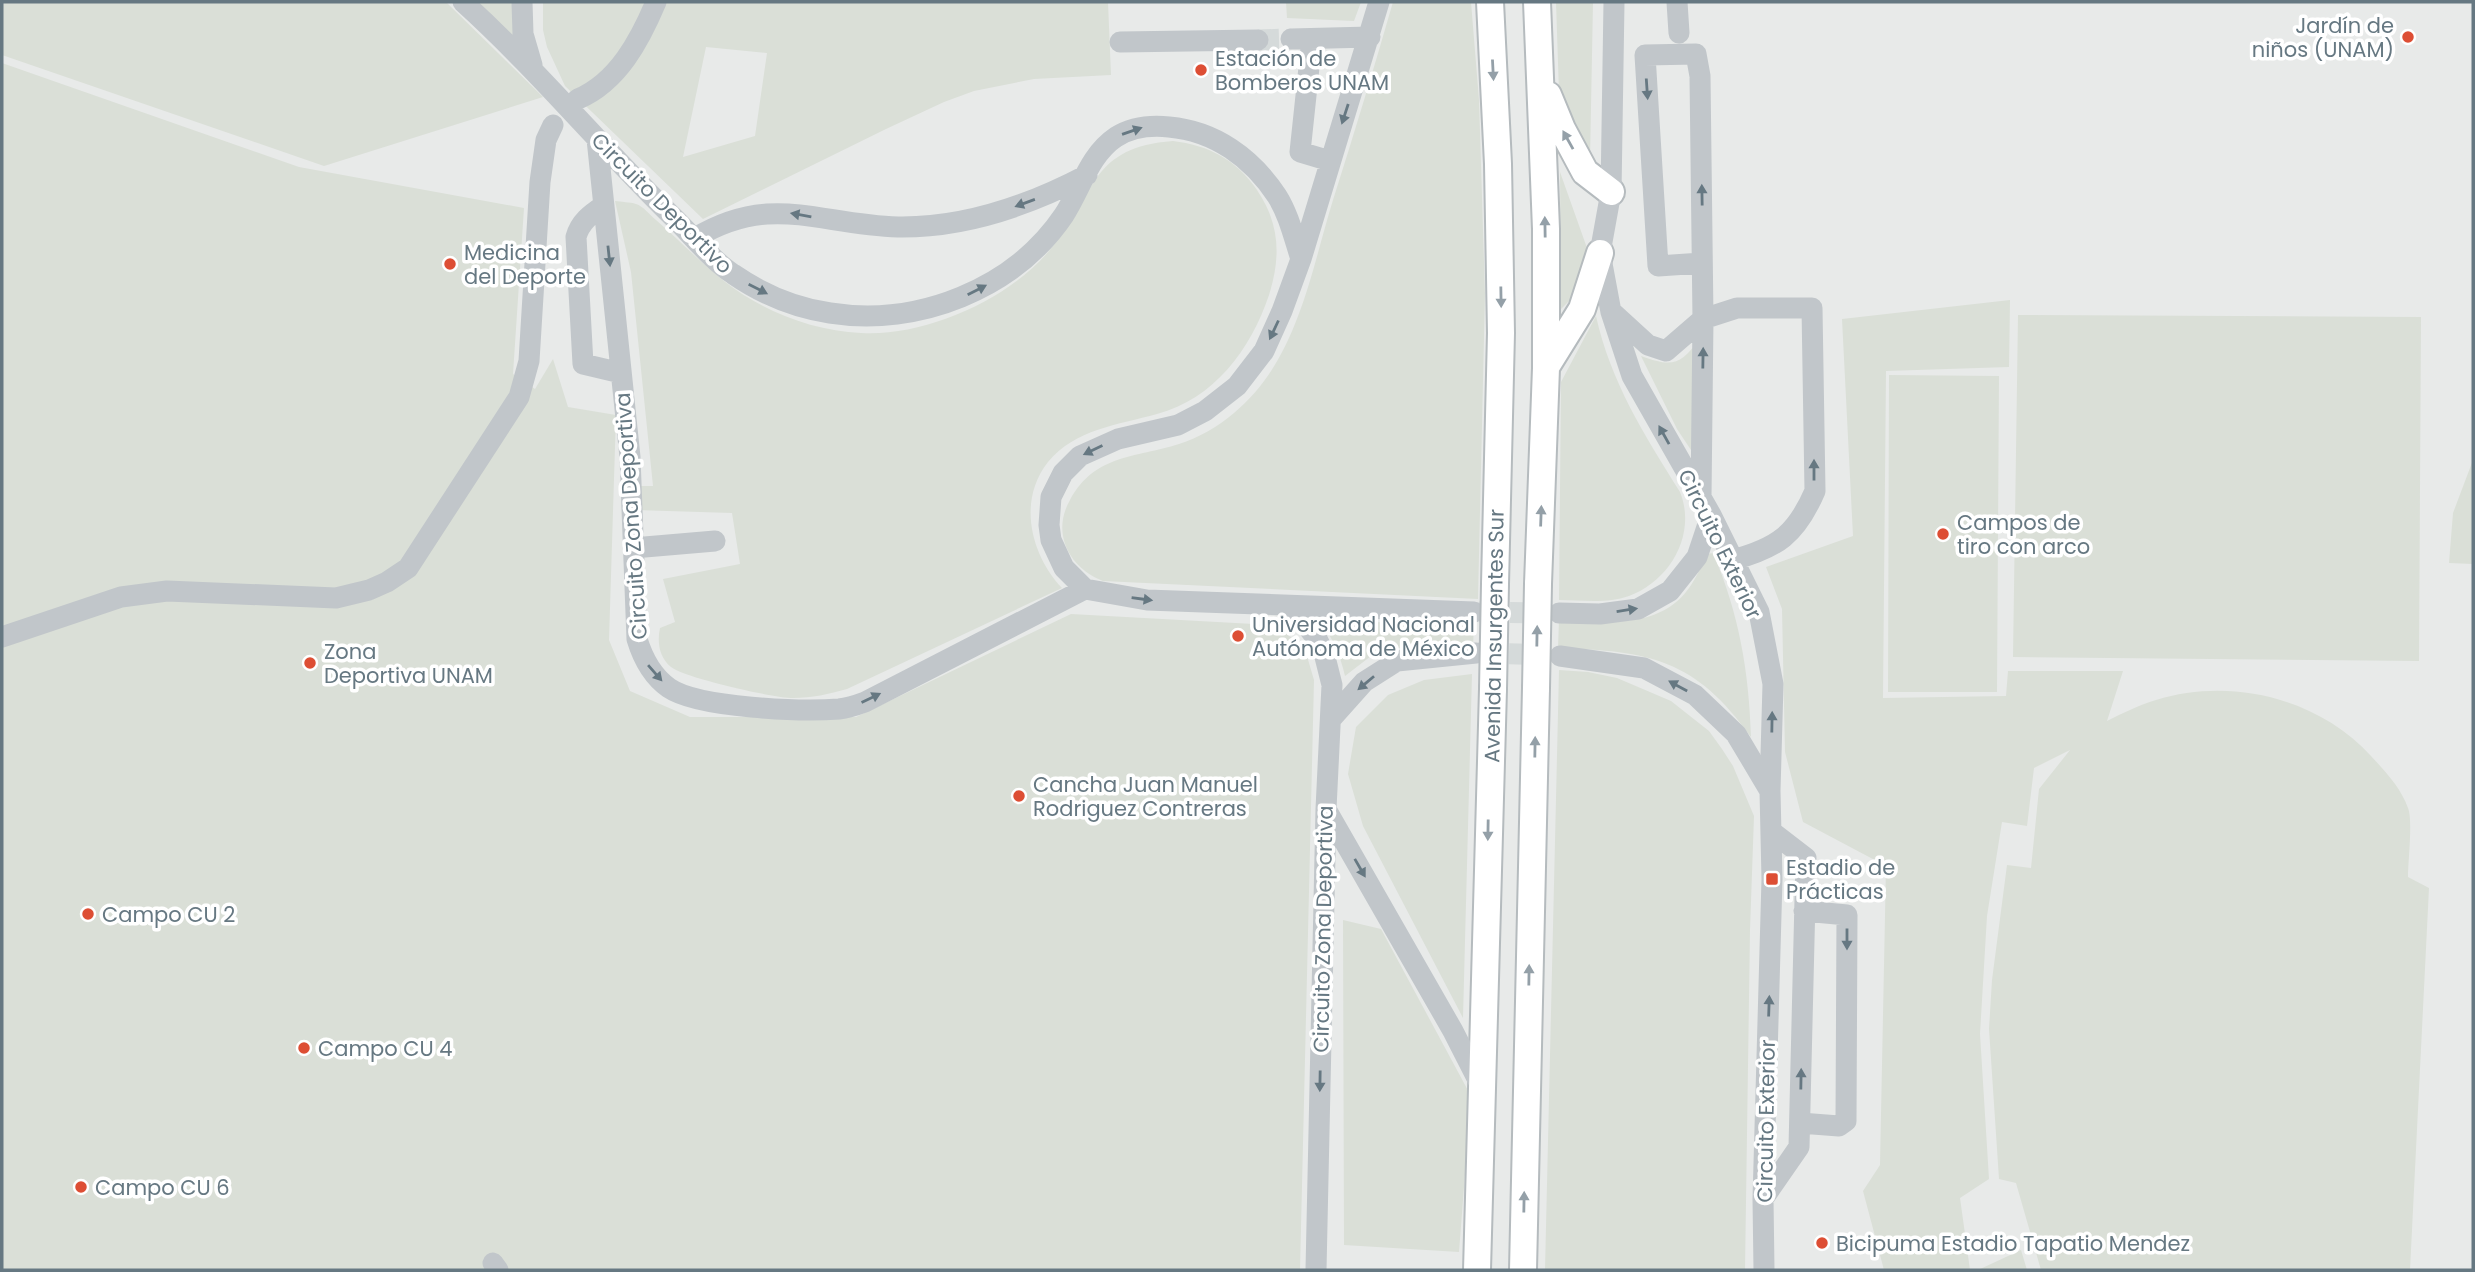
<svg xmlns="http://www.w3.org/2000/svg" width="2475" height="1272" font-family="Poppins,sans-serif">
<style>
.built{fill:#e8eae9}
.green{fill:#dadfd7;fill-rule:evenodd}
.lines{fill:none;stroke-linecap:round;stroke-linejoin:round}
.minor-tunnel{stroke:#d5dada;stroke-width:21;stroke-dasharray:21 10;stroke-linecap:butt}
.major-casing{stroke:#b5bbbe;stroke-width:30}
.minor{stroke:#c1c6ca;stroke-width:21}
.major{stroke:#fff;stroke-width:26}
.major-bridge-casing{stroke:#b5bbbe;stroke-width:30;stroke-linecap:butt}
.major-bridge{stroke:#fff;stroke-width:26}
.oneway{fill:#94a0a8}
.oneway2{fill:#667882}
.poi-dot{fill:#dd4e34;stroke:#fff;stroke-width:2.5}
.labels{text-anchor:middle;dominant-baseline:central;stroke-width:7;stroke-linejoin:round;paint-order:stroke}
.poi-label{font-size:21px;fill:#667882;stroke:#fff;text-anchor:start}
.street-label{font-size:21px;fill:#667882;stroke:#fff}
</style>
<rect width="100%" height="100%" fill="#fafaf8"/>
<path class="built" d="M2 2H2473V1270H2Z"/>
<path class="green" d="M2 2H446L543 97 324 166 2 55Z
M477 2H512L514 40Z
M543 2H1108L1111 75 1034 79 974 91 944 102 886 129 703 219 565 86 547 47 543 30ZM706 47 767 53 755 136 683 157Z
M1286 2H1361L1354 21 1287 18Z
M1393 2H1471L1479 100 1485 294 1478 599 1103 581C1069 568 1051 533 1070 500 1095 454 1135 458 1179 444 1198 438 1219 426 1234 413 1297 361 1310 275 1333 200 1354 134 1374 68 1393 2Z
M1556 2H1593L1590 160 1559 93Z
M2 63 299 167 524 208 513 374 535 389 553 359 568 407 616 415 609 640 630 691 690 717H856L1071 614 1273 625 1304 646 1314 680 1300 1270H2Z
M1173 141C1208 145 1237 160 1257 190 1280 224 1281 257 1269 295 1251 349 1214 399 1157 414 1118 425 1075 429 1048 462 1017 501 1031 555 1062 588L847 689C829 694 812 698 793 698 773 698 685 678 671 667 659 657 657 642 660 628L675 622 663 579 740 564 732 513 635 510V486H653L631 272 615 201C621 202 630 202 636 204 643 206 650 215 656 220 679 240 700 262 724 281 762 311 812 331 861 333 926 337 1013 298 1053 246 1096 192 1091 147 1173 141Z
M1560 172 1587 248 1570 300 1561 309Z
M2010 300 2009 367 1886 371 1883 698 2006 696 2008 671H2123L2107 721C2123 713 2139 705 2156 700 2231 677 2318 698 2371 756 2385 771 2401 788 2408 808 2413 820 2408 861 2408 877L2429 888 2410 1270H2041L2016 1183 1999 1179 1989 1029 1992 980 2007 865 2031 868 2039 789 2070 750 2034 768 2027 826 2002 822 1987 916 1980 1034 1989 1179 1960 1198 1970 1270H1884L1863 1191 1880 1165 1886 866 1803 822 1785 752 1782 609 1766 567 1853 536 1842 319Z
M2018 315 2421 317 2419 661 2013 657Z
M1596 316C1611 383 1644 434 1680 492 1697 534 1670 581 1629 596 1607 604 1582 600 1559 600L1561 382Z
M1699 339V462L1677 429 1641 356C1671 367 1681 366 1699 339Z
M1889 375 1999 376 1997 692H1888Z
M2473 460V564L2449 563 2453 513Z
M1713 553C1739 613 1749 672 1751 737 1695 659 1650 651 1558 648L1559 620C1603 621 1655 630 1686 592 1695 581 1701 567 1707 554Z
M1320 621 1474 624 1473 647 1398 648 1371 656 1345 676C1340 654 1333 639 1320 621Z
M1559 670 1588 672 1617 678 1671 701 1709 731 1722 749 1733 766 1754 816 1750 930 1745 1270H1545Z
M1472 674 1463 1018 1363 826 1348 774 1356 727 1388 695 1424 680Z
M1343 920 1381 929 1471 1096 1459 1252 1344 1245Z
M2021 1250 2027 1270H1978Z"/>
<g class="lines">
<path class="minor-tunnel" d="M1258 40 1291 39
M1479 612 1552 613
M1478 653 1551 655"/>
<defs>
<path id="major" d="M1490 2 1498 164 1501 333 1495 584
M1537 2 1546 229V368L1538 584
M1548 95 1562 129 1585 172 1611 192
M1546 367 1582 309 1600 253
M1477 1270 1493 689
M1523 1270 1536 688"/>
</defs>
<use href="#major" class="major-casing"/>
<path class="minor" d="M463 2C537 69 601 147 673 217 692 235 711 260 733 274 762 294 796 308 830 313 918 327 1014 289 1064 215 1081 189 1089 155 1116 137 1132 127 1150 125 1169 127 1215 131 1252 158 1277 196 1289 215 1294 238 1301 259
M522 2 523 34 532 65
M1379 2 1301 259 1282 311 1264 351 1237 386 1205 411 1178 425 1118 439 1080 456 1063 473 1051 497 1049 525 1051 540 1064 568 1085 589 1147 600 1474 612
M1614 2 1611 192 1600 253 1611 312 1632 376 1711 515 1759 612 1773 684 1770 791 1772 879 1763 1199 1764 1270
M1677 2 1679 33
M1291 39 1370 37
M1312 39 1300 152 1330 161
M1120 42 1258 40
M578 99C618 82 640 40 656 2
M597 139 630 457 637 639C643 659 652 676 669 688 698 708 803 712 839 709 848 708 857 705 865 702L1085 589
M603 206C591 214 580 222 576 237L583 364 621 373
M695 238C772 192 818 225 898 227 965 228 1028 206 1087 175
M1613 313 1648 345 1666 351 1703 319 1737 308H1812L1815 491C1796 535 1777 548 1733 560
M1701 497 1703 319 1700 76 1696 54 1645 55 1658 266 1702 263
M633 548 715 541
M1283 606 1307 626 1317 639 1324 653 1332 685 1326 809 1316 1270
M1559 613 1600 614 1638 609 1670 591 1697 557 1711 515
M2 637 121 597 167 591 336 598 369 590 387 582 408 568 519 397 529 361 540 182 546 140 553 125
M1560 656 1644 668 1695 695 1736 734 1770 791
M1331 719 1364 682 1397 661 1476 653
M1327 811 1453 1031 1482 1088
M1800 1123 1839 1126 1846 1121 1847 915 1804 911
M1763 1199 1799 1147 1806 858 1771 831
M493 1263 498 1270"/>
<use href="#major" class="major"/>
<defs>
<path id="major-bridge" d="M1536 688 1538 584
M1493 689 1495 584"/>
</defs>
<use href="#major-bridge" class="major-bridge-casing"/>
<use href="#major-bridge" class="major-bridge"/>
</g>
<defs><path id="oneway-solid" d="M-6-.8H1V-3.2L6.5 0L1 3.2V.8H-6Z" transform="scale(1.75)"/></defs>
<g class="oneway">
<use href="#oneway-solid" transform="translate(1493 70) rotate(87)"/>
<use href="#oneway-solid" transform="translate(1568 140) rotate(-119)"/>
<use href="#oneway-solid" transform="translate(1545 227) rotate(-91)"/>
<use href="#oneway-solid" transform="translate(1501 297) rotate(89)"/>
<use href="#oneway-solid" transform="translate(1541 516) rotate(-88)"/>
<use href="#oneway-solid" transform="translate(1537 636) rotate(-89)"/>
<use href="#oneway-solid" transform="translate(1535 747) rotate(-89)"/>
<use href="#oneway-solid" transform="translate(1488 830) rotate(91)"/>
<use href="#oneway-solid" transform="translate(1529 975) rotate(-89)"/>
<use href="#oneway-solid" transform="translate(1524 1202) rotate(-89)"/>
</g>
<g class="oneway2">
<use href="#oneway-solid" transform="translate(1647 89) rotate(86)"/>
<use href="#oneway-solid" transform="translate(1345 114) rotate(108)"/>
<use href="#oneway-solid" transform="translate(1132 131) rotate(-19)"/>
<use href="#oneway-solid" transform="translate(1702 195) rotate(-91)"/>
<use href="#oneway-solid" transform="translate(1025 203) rotate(160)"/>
<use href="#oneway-solid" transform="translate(801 215) rotate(-170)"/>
<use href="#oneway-solid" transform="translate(609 256) rotate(84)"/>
<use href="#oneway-solid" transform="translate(758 289) rotate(27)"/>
<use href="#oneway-solid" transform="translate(977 290) rotate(-27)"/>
<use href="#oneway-solid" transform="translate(1274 330) rotate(115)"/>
<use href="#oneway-solid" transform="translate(1703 358) rotate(-89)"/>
<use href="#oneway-solid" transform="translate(1664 435) rotate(-119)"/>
<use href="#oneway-solid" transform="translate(1093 450) rotate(154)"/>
<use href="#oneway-solid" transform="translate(1814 470) rotate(-90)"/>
<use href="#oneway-solid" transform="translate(1142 599) rotate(8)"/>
<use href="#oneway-solid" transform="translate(1627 610) rotate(-9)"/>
<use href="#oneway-solid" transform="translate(655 673) rotate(49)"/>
<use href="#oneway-solid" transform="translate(1366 683) rotate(140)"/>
<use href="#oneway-solid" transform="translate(1678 686) rotate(-151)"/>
<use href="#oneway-solid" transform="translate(871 698) rotate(-26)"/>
<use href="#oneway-solid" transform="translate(1772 722) rotate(-89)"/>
<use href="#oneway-solid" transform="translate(1360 868) rotate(60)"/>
<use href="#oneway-solid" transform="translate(1847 939) rotate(90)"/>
<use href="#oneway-solid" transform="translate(1769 1006) rotate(-88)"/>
<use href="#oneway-solid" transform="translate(1801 1079) rotate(-89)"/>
<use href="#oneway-solid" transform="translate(1320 1081) rotate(91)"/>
</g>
<g class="poi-dot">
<circle cx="2408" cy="37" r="7"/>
<circle cx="1201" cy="70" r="7"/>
<circle cx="450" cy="264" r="7"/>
<circle cx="1943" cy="534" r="7"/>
<circle cx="1238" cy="636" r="7"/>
<circle cx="310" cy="663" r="7"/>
<circle cx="1019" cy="796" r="7"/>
<rect x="1765" y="872" width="14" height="14" rx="3.5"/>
<circle cx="88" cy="914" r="7"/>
<circle cx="304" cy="1048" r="7"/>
<circle cx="81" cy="1187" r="7"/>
<circle cx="1822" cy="1243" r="7"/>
</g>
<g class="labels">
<g class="poi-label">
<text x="2394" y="25" text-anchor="end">Jardín de<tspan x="2394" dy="24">niños (UNAM)</tspan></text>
<text x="1215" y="58">Estación de<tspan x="1215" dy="24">Bomberos UNAM</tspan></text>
<text x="464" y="252">Medicina<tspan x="464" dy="24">del Deporte</tspan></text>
<text x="1957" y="522">Campos de<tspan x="1957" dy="24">tiro con arco</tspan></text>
<text x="1252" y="624">Universidad Nacional<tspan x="1252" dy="24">Autónoma de México</tspan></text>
<text x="324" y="651">Zona<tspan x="324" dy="24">Deportiva UNAM</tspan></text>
<text x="1033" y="784">Cancha Juan Manuel<tspan x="1033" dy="24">Rodriguez Contreras</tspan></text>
<text x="1786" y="867">Estadio de<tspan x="1786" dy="24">Prácticas</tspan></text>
<text x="102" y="914">Campo CU 2</text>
<text x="318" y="1048">Campo CU 4</text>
<text x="95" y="1187">Campo CU 6</text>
<text x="1836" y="1243">Bicipuma Estadio Tapatio Mendez</text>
</g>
<g class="street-label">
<text transform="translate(662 203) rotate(45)">Circuito Deportivo</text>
<text transform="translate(631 516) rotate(-94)">Circuito Zona Deportiva</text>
<text transform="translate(1720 544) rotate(64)">Circuito Exterior</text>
<text transform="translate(1494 636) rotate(-89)">Avenida Insurgentes Sur</text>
<text transform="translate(1323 929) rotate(-89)">Circuito Zona Deportiva</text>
<text transform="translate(1766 1121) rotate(-89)">Circuito Exterior</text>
</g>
</g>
<rect width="2475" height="1272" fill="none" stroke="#667882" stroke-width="7"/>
</svg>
